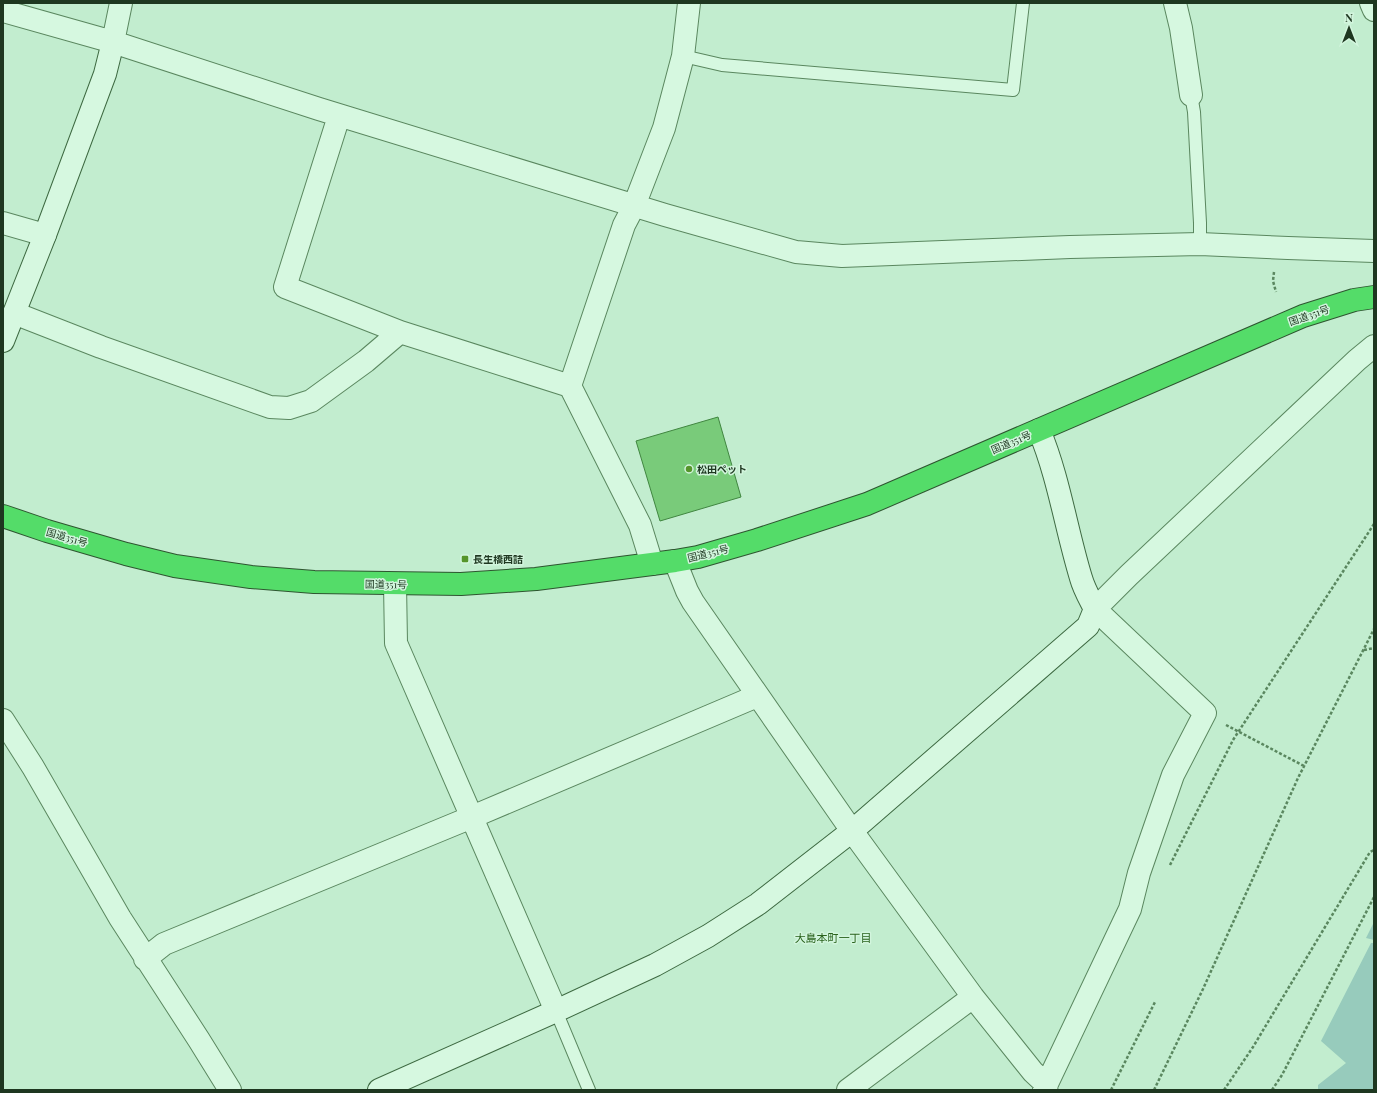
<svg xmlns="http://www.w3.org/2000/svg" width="1377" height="1093" font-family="'Playfair Display','Noto Sans JP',serif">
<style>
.green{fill:#97cbbc}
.building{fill:#79cb7a;stroke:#408640}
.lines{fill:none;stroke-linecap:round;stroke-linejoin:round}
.lane-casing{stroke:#5a875f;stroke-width:14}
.street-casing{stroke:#5a875f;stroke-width:24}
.secondary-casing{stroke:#3d6941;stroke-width:24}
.highway-casing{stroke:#2e5530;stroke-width:24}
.path{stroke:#5a875f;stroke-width:2.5;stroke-dasharray:3 2;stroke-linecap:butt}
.lane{stroke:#d6f8e0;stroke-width:12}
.street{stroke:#d6f8e0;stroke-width:22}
.secondary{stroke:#d6f8e0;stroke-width:22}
.highway{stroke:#54dc69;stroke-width:22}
.poi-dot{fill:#56952b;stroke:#d2f5dd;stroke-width:1.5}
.labels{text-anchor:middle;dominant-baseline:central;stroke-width:3;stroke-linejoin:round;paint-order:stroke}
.street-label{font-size:10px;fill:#1e3720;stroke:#d2f5dd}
.poi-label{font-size:10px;font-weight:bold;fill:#1e3720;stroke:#d2f5dd;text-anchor:start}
.neighbourhood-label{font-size:11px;fill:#2b631e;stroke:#d2f5dd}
</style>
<rect width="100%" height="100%" fill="#c2edcf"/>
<path class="green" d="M1374 922V940L1366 938Z
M1371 943H1374V1090H1318V1085L1346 1063 1321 1041Z"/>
<path class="building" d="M718 417 741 497 660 521 636 441Z"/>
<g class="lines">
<defs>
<path id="lane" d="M683 56 722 65 1013 90 1023 3
M1191 95 1194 112 1200 223V244
M556 1011 589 1090"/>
<path id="street" d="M1175 3 1181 28 1191 95
M1371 3 1374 10
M3 11 113 42 319 109 665 215 796 252 842 256 1070 247 1200 244 1288 248 1374 251
M113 42 121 3
M339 116 285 287 400 332 570 386
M3 223 45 235
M14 313 101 347 270 407 289 408 311 401 366 361 400 332
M675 561 687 591 693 602 852 831 973 997 1033 1072 1047 1085
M652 564 640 525 570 386 624 225 634 206 664 128 683 56 689 3
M395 584 396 643 556 1011
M3 720 33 767 120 918 199 1040 230 1090
M145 959 164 944 472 817 757 696
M848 1090 973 997
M1044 1090 1130 909 1139 873 1173 775 1205 713 1095 609 1129 575 1357 360 1374 346"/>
<path id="secondary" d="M3 341 45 235 105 74 113 42
M379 1090 556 1011 655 965 708 936 758 904 852 831 1088 626 1095 609C1090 599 1084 589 1081 578 1066 529 1059 478 1039 430"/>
<path id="highway" d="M3 516 47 531 126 554 175 566 251 577 314 582 461 584 536 579 675 561 698 557 757 540 867 504 1303 316 1354 300 1374 297"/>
</defs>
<use href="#lane" class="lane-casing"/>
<use href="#street" class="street-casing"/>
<use href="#secondary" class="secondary-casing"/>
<use href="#highway" class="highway-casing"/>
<path class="path" d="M1274 272 1273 281 1276 292
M1364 650 1374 648
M1226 725 1304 766
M1170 865 1233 740 1374 524
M1111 1090 1155 1002
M1154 1090 1203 989 1298 778 1374 629
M1224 1090 1253 1047 1370 852 1374 850
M1272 1090 1282 1075 1374 897"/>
<use href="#lane" class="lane"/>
<use href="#street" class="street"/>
<use href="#secondary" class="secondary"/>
<use href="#highway" class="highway"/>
</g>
<g class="poi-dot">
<circle cx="689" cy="469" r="4"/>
<rect x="461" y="555" width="8" height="8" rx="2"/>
</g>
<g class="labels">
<g class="street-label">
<text transform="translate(1309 315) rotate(-19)">国道351号</text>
<text transform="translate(1011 442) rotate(-23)">国道351号</text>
<text transform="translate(67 537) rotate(16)">国道351号</text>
<text transform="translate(708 553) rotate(-14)">国道351号</text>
<text transform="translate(386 584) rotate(1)">国道351号</text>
</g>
<g class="poi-label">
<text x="697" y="469">松田ペット</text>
<text x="473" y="559">長生橋西詰</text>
</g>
<g class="neighbourhood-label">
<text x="833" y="937">大島本町一丁目</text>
</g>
</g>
<rect width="1377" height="1093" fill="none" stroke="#1e3720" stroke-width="8"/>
<g transform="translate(1349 28)" stroke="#d2f5dd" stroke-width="3" paint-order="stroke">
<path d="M0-3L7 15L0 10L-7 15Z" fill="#1e3720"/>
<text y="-6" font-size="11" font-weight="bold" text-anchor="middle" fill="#1e3720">N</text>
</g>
</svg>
